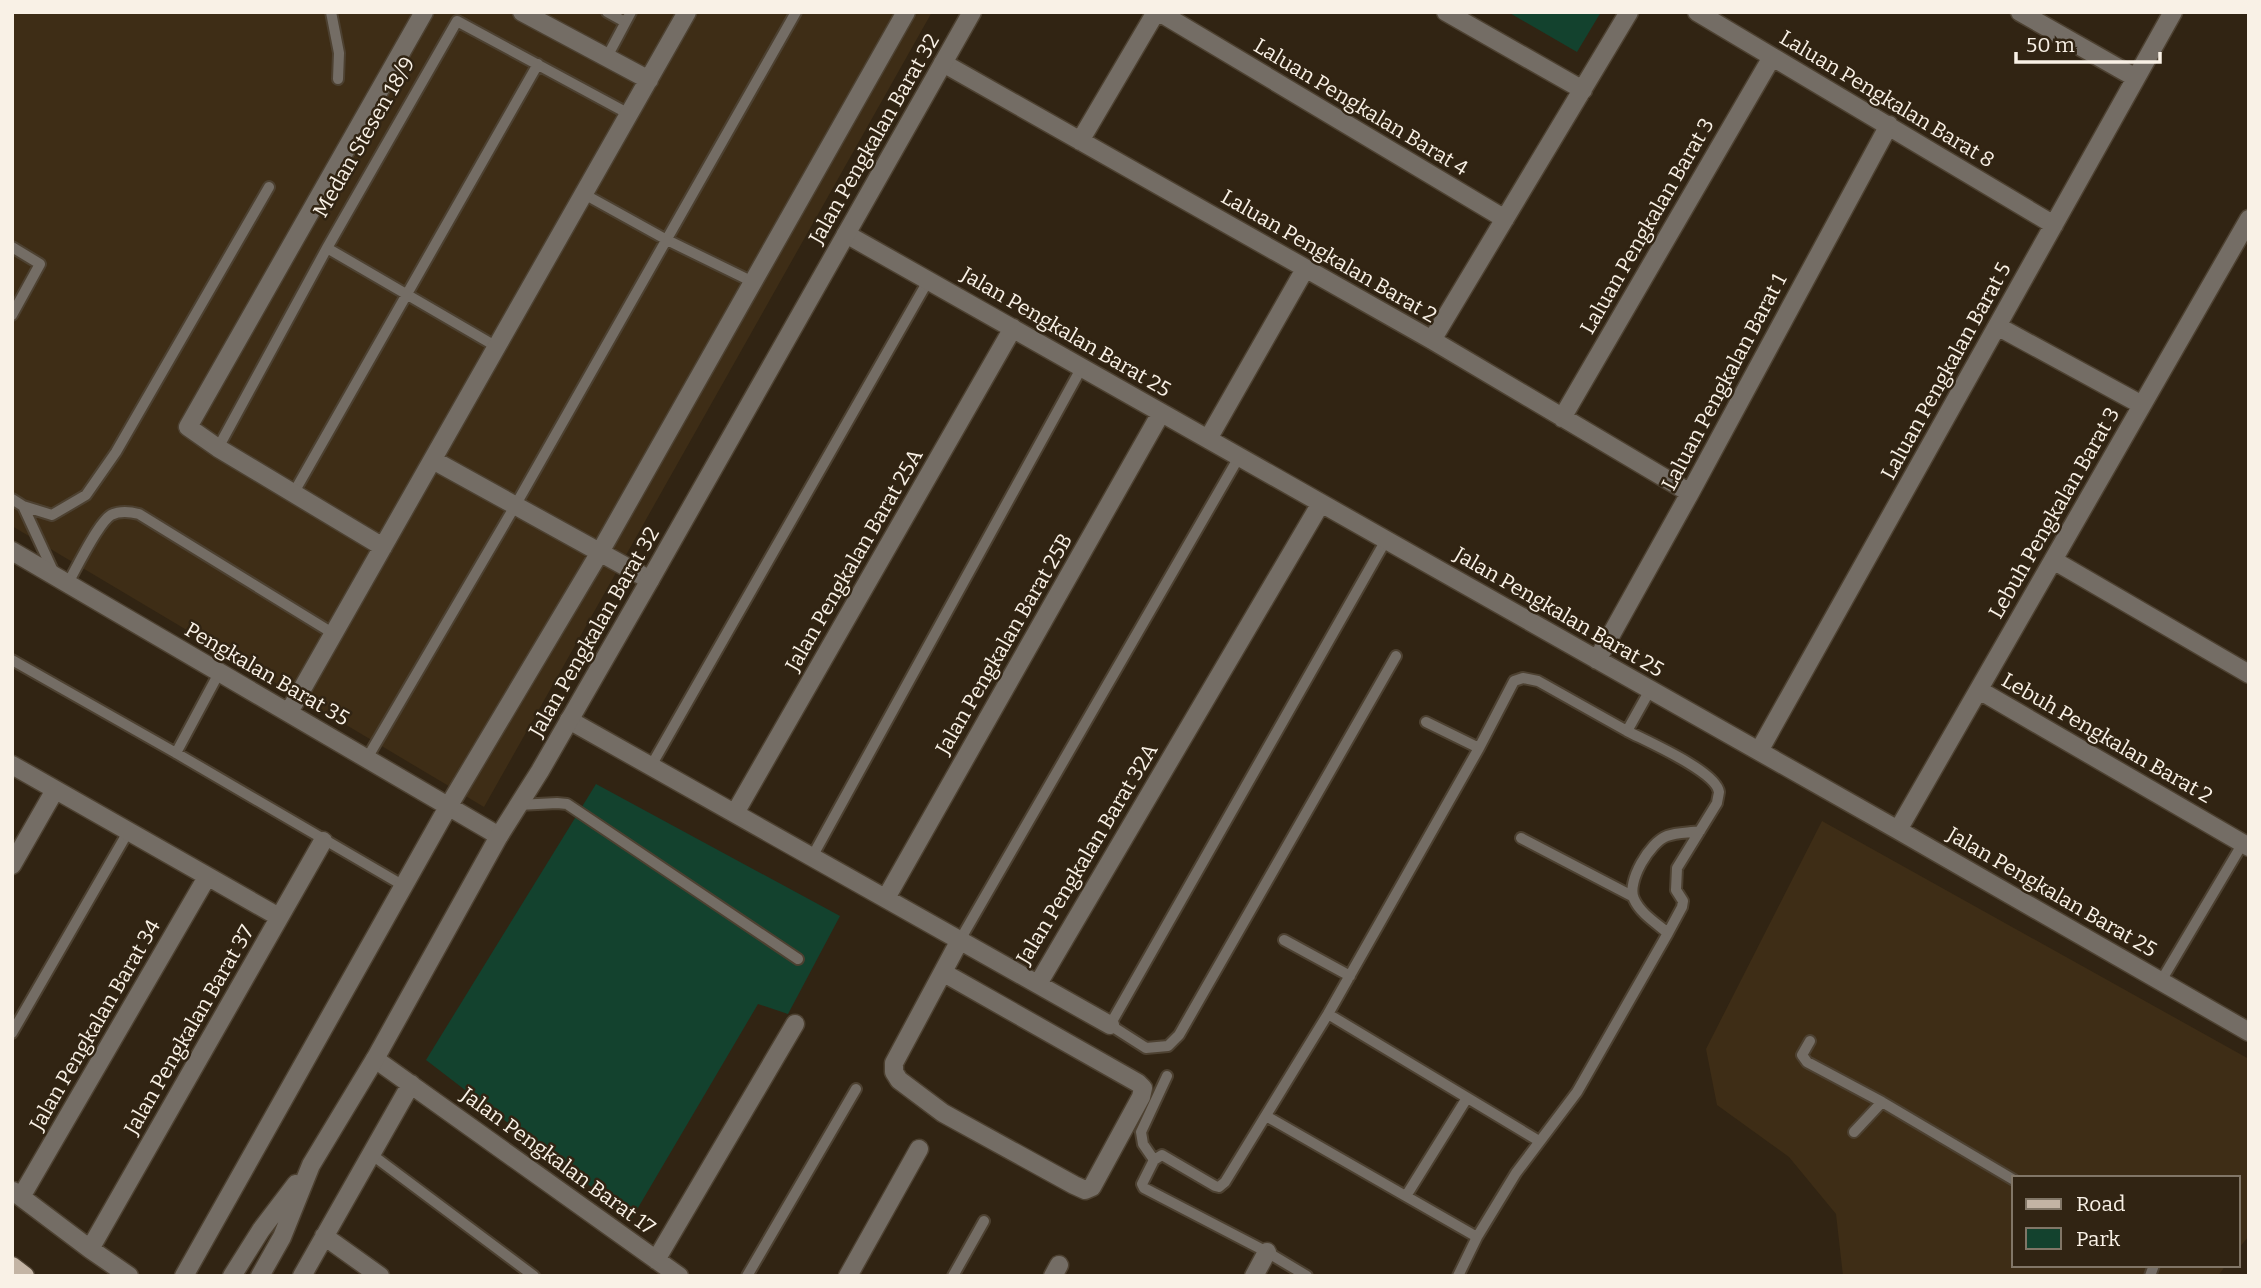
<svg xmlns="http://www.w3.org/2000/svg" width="2261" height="1288" font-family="Bitter,serif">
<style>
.built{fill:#3e2d16}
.green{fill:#13422e}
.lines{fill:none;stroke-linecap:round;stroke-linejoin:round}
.service-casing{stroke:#4d4131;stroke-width:14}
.minor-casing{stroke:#4d4131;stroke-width:21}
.tertiary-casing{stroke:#4d4131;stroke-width:21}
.primary-casing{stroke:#4d4131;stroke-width:21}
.service{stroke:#746d65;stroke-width:10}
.minor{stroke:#746d65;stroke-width:18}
.tertiary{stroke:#746d65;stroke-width:18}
.primary{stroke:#c3b4a4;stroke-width:18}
.labels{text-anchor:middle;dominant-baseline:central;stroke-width:5;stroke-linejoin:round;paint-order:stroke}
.street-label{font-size:21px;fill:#f9f1e6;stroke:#312413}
</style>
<rect width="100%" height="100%" fill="#312413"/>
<path class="built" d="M12 12H932L484 807 12 526Z
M1822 821 2249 1059V1236L2238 1249V1178H2014V1265H2226L2218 1276H1843L1836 1214 1789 1157 1717 1105 1706 1049Z"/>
<path class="green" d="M1508 12H1601L1577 52Z
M596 784 840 916 788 1014 758 1004 632 1218 426 1060Z"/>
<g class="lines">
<defs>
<path id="service" d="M331 12 339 53 338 79
M607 12 625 22
M607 57 631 12
M584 194 667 240 753 282
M12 247 40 264 12 315
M327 248 497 347
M218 448 327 248 457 21 629 114
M293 494 538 64
M12 499 23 506 52 515 86 495 116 452 269 187
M23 506 54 573
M1386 540 1110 1025 1146 1048 1168 1046 1179 1035 1396 656
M68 583C76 569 98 523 111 515 119 511 131 512 139 514L334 634
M12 660 176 753 404 886
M1426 722 1479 748
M176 753 219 673
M366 760 515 506 796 12
M651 766 928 281
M518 805 557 803 567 804 798 959
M1521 838 1632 896
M812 857 1082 367
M1668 933C1656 923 1640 913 1634 899 1626 882 1650 842 1667 836 1677 832 1689 833 1700 831
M960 940 1239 457
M1284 940 1350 976
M2161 981 2243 843
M1328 1014 1539 1141
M12 1033 128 832
M1810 1041 1802 1055 1807 1062 1882 1102 2014 1180
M1266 1116 1477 1237
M1854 1132 1882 1102
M371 1154 534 1276
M1154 1160 1143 1144 1141 1132 1167 1076
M1406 1196 1467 1098
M747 1276 856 1089
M953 1276 984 1221
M1307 1276 1267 1252 1144 1188 1142 1184 1154 1160 1162 1155 1215 1186 1219 1187 1225 1182 1328 1014 1479 748 1514 681 1523 678 1538 681 1627 731 1650 690
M1458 1276 1477 1237 1516 1173 1577 1092 1668 933 1682 907 1683 901 1676 890 1677 868 1717 803C1717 802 1719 793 1719 792 1716 771 1646 741 1627 731
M2150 1276 2154 1265"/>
<path id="minor" d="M522 12 649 80
M1159 12 1505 219
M1446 12 1583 90
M1697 12 2054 225
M2020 12 2136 78
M943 63 1432 340 1690 493
M1080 141 1156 12
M846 234 1898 830 2249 1032
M1997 326 2142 405
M1432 340 1629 12
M1562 418 1772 57
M1208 439 1305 269
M433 460 650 580
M383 547 218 448 188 427 424 12
M12 551 499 836
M2053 560 2249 674
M1597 660 1690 493 1889 125
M1979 690 2249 847
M289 712 687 12
M569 720 1110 1025
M1759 751 2173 12
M12 765 279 917
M735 813 1013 328
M1898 830 2249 219
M12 865 55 790
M886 898 1161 413
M944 973 1138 1083 1143 1088 1141 1097 1092 1187 1085 1190 1074 1185 943 1113 899 1080 894 1072V1063L960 940
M1038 984 1321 503
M375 1059 679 1276
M13 1191 90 1249 129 1276
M21 1197 207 877
M324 1236 380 1276
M90 1249 323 841
M656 1260 795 1024
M184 1276 448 807 600 552 906 12
M302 1276 411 1084
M848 1276 919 1149
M1053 1276 1059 1265
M1254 1276 1267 1252"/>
<path id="tertiary" d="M232 1276 261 1230 296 1184
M260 1276 282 1237 311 1165 375 1059 499 836 540 771 650 580 972 12"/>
<path id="primary" d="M12 1266 25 1276"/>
</defs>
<use href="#service" class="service-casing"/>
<use href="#minor" class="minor-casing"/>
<use href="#tertiary" class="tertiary-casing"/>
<use href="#primary" class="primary-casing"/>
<use href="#service" class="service"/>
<use href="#minor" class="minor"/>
<use href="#tertiary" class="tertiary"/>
<use href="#primary" class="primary"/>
</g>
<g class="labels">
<g class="street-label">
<text transform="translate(1887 99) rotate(31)">Laluan Pengkalan Barat 8</text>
<text transform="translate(1361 107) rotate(31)">Laluan Pengkalan Barat 4</text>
<text transform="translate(364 137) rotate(-60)">Medan Stesen 18/9</text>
<text transform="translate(874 139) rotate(-60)">Jalan Pengkalan Barat 32</text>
<text transform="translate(1647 226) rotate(-60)">Laluan Pengkalan Barat 3</text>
<text transform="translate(1329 256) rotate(30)">Laluan Pengkalan Barat 2</text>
<text transform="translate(1066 332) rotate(30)">Jalan Pengkalan Barat 25</text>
<text transform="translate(1946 371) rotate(-61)">Laluan Pengkalan Barat 5</text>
<text transform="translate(1724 382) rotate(-62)">Laluan Pengkalan Barat 1</text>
<text transform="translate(2054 513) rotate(-60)">Lebuh Pengkalan Barat 3</text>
<text transform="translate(854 560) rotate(-60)">Jalan Pengkalan Barat 25A</text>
<text transform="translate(1559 612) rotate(30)">Jalan Pengkalan Barat 25</text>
<text transform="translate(594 632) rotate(-60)">Jalan Pengkalan Barat 32</text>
<text transform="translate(1004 644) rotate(-60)">Jalan Pengkalan Barat 25B</text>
<text transform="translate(267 674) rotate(30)">Pengkalan Barat 35</text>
<text transform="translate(2107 738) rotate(30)">Lebuh Pengkalan Barat 2</text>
<text transform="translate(1087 854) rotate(-59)">Jalan Pengkalan Barat 32A</text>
<text transform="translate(2052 892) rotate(30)">Jalan Pengkalan Barat 25</text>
<text transform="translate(95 1025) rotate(-60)">Jalan Pengkalan Barat 34</text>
<text transform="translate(189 1030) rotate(-60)">Jalan Pengkalan Barat 37</text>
<text transform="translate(558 1161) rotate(36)">Jalan Pengkalan Barat 17</text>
</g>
</g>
<rect width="2261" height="1288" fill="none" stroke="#f9f1e6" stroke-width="28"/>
<rect x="2012" y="1176" width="228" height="91" fill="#312413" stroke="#817667" stroke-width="2"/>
<rect x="2026" y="1199" width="35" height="10" fill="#c3b4a4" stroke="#817667" stroke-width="2"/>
<text x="2076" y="1211" font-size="21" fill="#f9f1e6">Road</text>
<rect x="2026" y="1228" width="35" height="21" fill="#13422e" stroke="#817667" stroke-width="2"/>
<text x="2076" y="1246" font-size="21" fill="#f9f1e6">Park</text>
<path d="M2016 52v10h144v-10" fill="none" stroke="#f9f1e6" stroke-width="3.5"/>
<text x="2026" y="52" font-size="21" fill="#f9f1e6" stroke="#312413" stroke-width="5" paint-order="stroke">50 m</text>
</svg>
